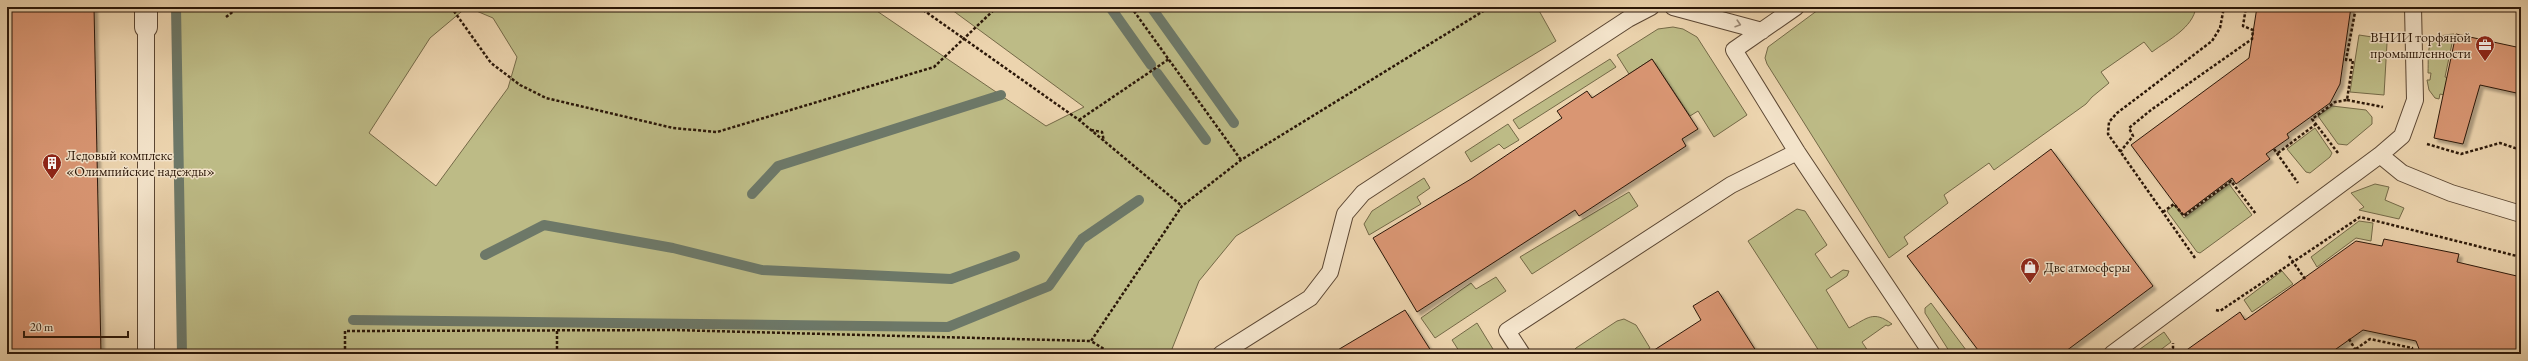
<svg xmlns="http://www.w3.org/2000/svg" width="2528" height="361" font-family="'EB Garamond',serif">
<style>
.green{fill:#bdbb86;stroke:#746947;fill-rule:evenodd}
.lines{fill:none;stroke-linecap:round;stroke-linejoin:round}
.stream{stroke:#6d7868;stroke-width:10}
.building{fill:#d99673;stroke:#2b1708;filter:url(#shadow)}
.lane-casing{stroke:#5b4632;stroke-width:18}
.street-casing{stroke:#5b4632;stroke-width:24}
.path{stroke:#2b1708;stroke-width:2.5;stroke-dasharray:3 2;stroke-linecap:butt}
.lane{stroke:#f3e3ca;stroke-width:16}
.street{stroke:#f3e3ca;stroke-width:22}
.oneway{stroke:#998773}
.labels{text-anchor:middle;dominant-baseline:central;stroke-width:3;stroke-linejoin:round;paint-order:stroke}
.poi-label{font-size:14px;fill:#2b1708;stroke:#f3e3ca;text-anchor:start}
</style>
<defs>
<filter id="shadow"><feDropShadow dx="3.5" dy="3.5" stdDeviation="1" flood-color="#0004"/></filter>
</defs>
<rect width="100%" height="100%" fill="#ecd4ae"/>
<filter id="stains"><feTurbulence type="fractalNoise" baseFrequency=".005" numOctaves="4"/><feColorMatrix values="0 0 0 0 .2 0 0 0 0 .09 0 0 0 0 .02 0 0 0 .5 -.17"/></filter>
<radialGradient id="worn" r=".72"><stop offset=".6" stop-color="#630" stop-opacity="0"/><stop offset="1" stop-color="#630" stop-opacity=".3"/></radialGradient>
<path class="green" d="M176 7H871L1046 126 1084 107 948 7H1537L1556 41 1236 236 1199 281 1170 354H182ZM467 7 493 18 517 57 508 88 436 186 369 133 430 38Z
M1822 7H2196C2193 28 2168 40 2152 52L2144 42 2101 72 2109 83 2092 97 2086 104 1994 170 1989 163 1944 195 1948 203 1904 237 1908 244 1889 258 1767 64 1765 58 1768 47Z
M1673 27 1683 29 1697 37 1747 115 1714 137 1698 111 1690 116 1652 59 1629 74 1617 55 1658 29Z
M2454 34 2445 77 2478 87 2472 101 2440 94 2439 99 2435 98 2429 90 2427 80H2430L2431 73H2428C2429 48 2424 36 2454 34Z
M2359 35 2379 38 2387 43 2384 95 2350 92Z
M1610 59 1616 67 1519 129 1513 120Z
M2332 106 2366 110 2372 117V124L2347 145 2338 144 2318 116Z
M1508 124 1519 140 1504 149 1499 144 1471 162 1465 152Z
M2315 128 2332 153 2330 157 2310 173 2306 172 2287 149Z
M1424 178 1430 188 1417 197 1421 204 1369 235 1364 224 1372 211Z
M2229 184 2252 215 2200 253 2197 252 2167 211 2174 205 2184 218Z
M2375 184 2389 187 2385 200 2404 208 2399 219 2359 210 2364 207 2351 193Z
M1629 192 1638 206 1532 274 1520 257Z
M1797 209 1805 211 1827 245 1815 254 1831 278 1843 270 1849 271 1847 276 1826 290 1849 328C1868 318 1873 310 1892 324L1888 326 1886 325 1862 342 1870 354H1821L1748 241Z
M2359 221 2373 223 2371 241 2356 238 2317 267 2311 257Z
M2282 271 2293 284 2252 312 2244 300Z
M1496 277 1506 291 1435 338 1421 318 1471 283 1476 289Z
M1931 303 1969 354H1951L1925 313V308Z
M1624 319 1636 325 1650 348 1642 354H1570L1576 348 1617 321Z
M1477 323 1496 354H1461L1452 340Z
M2164 332 2171 342 2155 354H2133Z"/>
<g class="lines">
<path class="stream" d="M176 7 182 354
M1110 7 1151 65
M1151 7 1234 123
M1157 73 1206 140
M752 194 778 166 1001 95
M485 255 544 225 673 248 762 270 951 279 1015 256
M353 320 948 327 1049 286 1082 239 1139 200"/>
</g>
<path class="building" d="M7 7H94L101 354H7Z
M2257 7H2351L2340 84 2330 103 2287 134 2289 138 2266 154 2270 159 2236 184 2232 178 2183 215 2131 145 2249 58Z
M2456 34 2521 48V94L2480 85 2463 144 2434 138Z
M1652 59 1698 129 1682 139 1686 146 1579 216 1575 210 1417 312 1373 238 1471 179 1562 118 1557 111 1587 91 1592 98Z
M2051 149 2153 286 2062 354H1981L1907 256Z
M2384 239 2459 254 2457 262 2521 277V354H2421L2416 341 2363 330 2329 354H2181L2240 312 2245 320 2356 241 2382 246Z
M1718 291 1758 354H1648L1701 320 1693 306Z
M1405 310 1433 354H1331Z"/>
<g class="lines">
<defs>
<path id="lane" d="M1673 7 1762 31
M1796 7 1734 50 1797 152 1932 354
M146 27V354
M2380 155 2402 136 2415 100 2413 7
M1221 354 1310 298 1330 272 1345 214 1363 193 1628 19 1651 7
M1522 354 1507 331 1731 185 1797 152
M2112 354 2380 155 2402 173 2451 193 2521 214"/>
<path id="street" d="M146 27V7"/>
</defs>
<use href="#lane" class="lane-casing"/>
<use href="#street" class="street-casing"/>
<path class="path" d="M451 7 491 63 520 85 546 98 673 128 717 132 934 67 997 7
M919 7 1079 120 1182 206
M1131 7 1241 160
M226 17 239 7
M2347 100 2383 107
M1079 120 1169 59
M1091 130 1102 132 1104 141
M2427 144 2461 154 2500 143 2521 150
M2274 149 2298 183
M2120 152 2133 136 2129 128 2151 110 2252 39 2253 30 2243 26 2246 7
M2278 153 2316 124
M2338 153 2312 119 2335 102 2347 100 2353 60H2346L2356 7
M2163 212 2174 204 2184 216 2231 181 2256 214
M2289 256 2305 279
M2195 258 2108 134 2109 122 2117 113 2212 41 2220 28 2224 7
M2216 310 2220 311 2360 217 2521 257
M2349 339 2358 354
M2356 349 2370 339 2412 348 2413 354
M345 354V331L673 330 1091 341
M557 354V331
M1112 354 1091 341 1182 206 1241 160 1490 7
M2164 354 2173 348V343"/>
<use href="#lane" class="lane"/>
<use href="#street" class="street"/>
</g>
<defs><path id="oneway-chevron" d="M-2-3.5L2.5 0L-2 3.5" fill="none" stroke-width="1.6" stroke-linecap="round" stroke-linejoin="round"/></defs>
<use class="oneway" href="#oneway-chevron" transform="translate(1738 24) rotate(17)"/>
<defs>
<symbol id="office-pin" viewBox="-11 -11 22 30"><path d="M0 17L-7.5 6A9.5 9.5 0 1 1 7.5 6Z" fill="#8f2418" stroke="#f3e3ca"/><path d="M-6-3h4V-5.5h4V-3h4V5H-6ZM-1-4.5V-3h2v-1.5ZM-6 0V1H6V0Z" fill="#fff"/></symbol>
<symbol id="building-pin" viewBox="-11 -11 22 30"><path d="M0 17L-7.5 6A9.5 9.5 0 1 1 7.5 6Z" fill="#8f2418" stroke="#f3e3ca"/><path d="M-4-6H4V6H1V3H-1V6H-4ZM-2.5-4.3h1.7v1.8h-1.7ZM.8-4.3h1.7v1.8H.8ZM-2.5-1h1.7V.8h-1.7ZM.8-1h1.7V.8H.8Z" fill="#fff"/></symbol>
<symbol id="shop-pin" viewBox="-11 -11 22 30"><path d="M0 17L-7.5 6A9.5 9.5 0 1 1 7.5 6Z" fill="#8f2418" stroke="#f3e3ca"/><path d="M-5-2.5h2.3a2.7 3.5 0 0 1 5.4 0H5L5.5 6h-11ZM-1.5-2.5h3a1.5 2.3 0 0 0-3 0Z" fill="#fff"/></symbol>
</defs>
<g fill-rule="evenodd">
<use href="#office-pin" x="2474" y="34" width="22" height="30"/>
<use href="#building-pin" x="41" y="152" width="22" height="30"/>
<use href="#shop-pin" x="2019" y="256" width="22" height="30"/>
</g>
<g class="labels">
<g class="poi-label">
<text x="2471" y="37" text-anchor="end">ВНИИ торфяной<tspan x="2471" dy="16">промышленности</tspan></text>
<text x="66" y="155">Ледовый комплекс<tspan x="66" dy="16">«Олимпийские надежды»</tspan></text>
<text x="2044" y="267">Две атмосферы</text>
</g>
</g>
<rect width="2528" height="361" fill="none" stroke="#ecd4ae" stroke-width="24"/>
<rect x="8" y="8" width="2512" height="345" fill="none" stroke="#2b1708" stroke-width="2"/>
<rect x="12" y="12" width="2504" height="337" fill="none" stroke="#2b1708"/>
<path d="M24 331v6h104v-6" fill="none" stroke="#2b1708" stroke-width="2"/>
<text x="30" y="331" font-size="12" fill="#2b1708" stroke="#f3e3ca" stroke-width="3" paint-order="stroke">20 m</text>
<rect width="100%" height="100%" filter="url(#stains)"/>
<rect width="100%" height="100%" fill="url(#worn)"/>
</svg>
